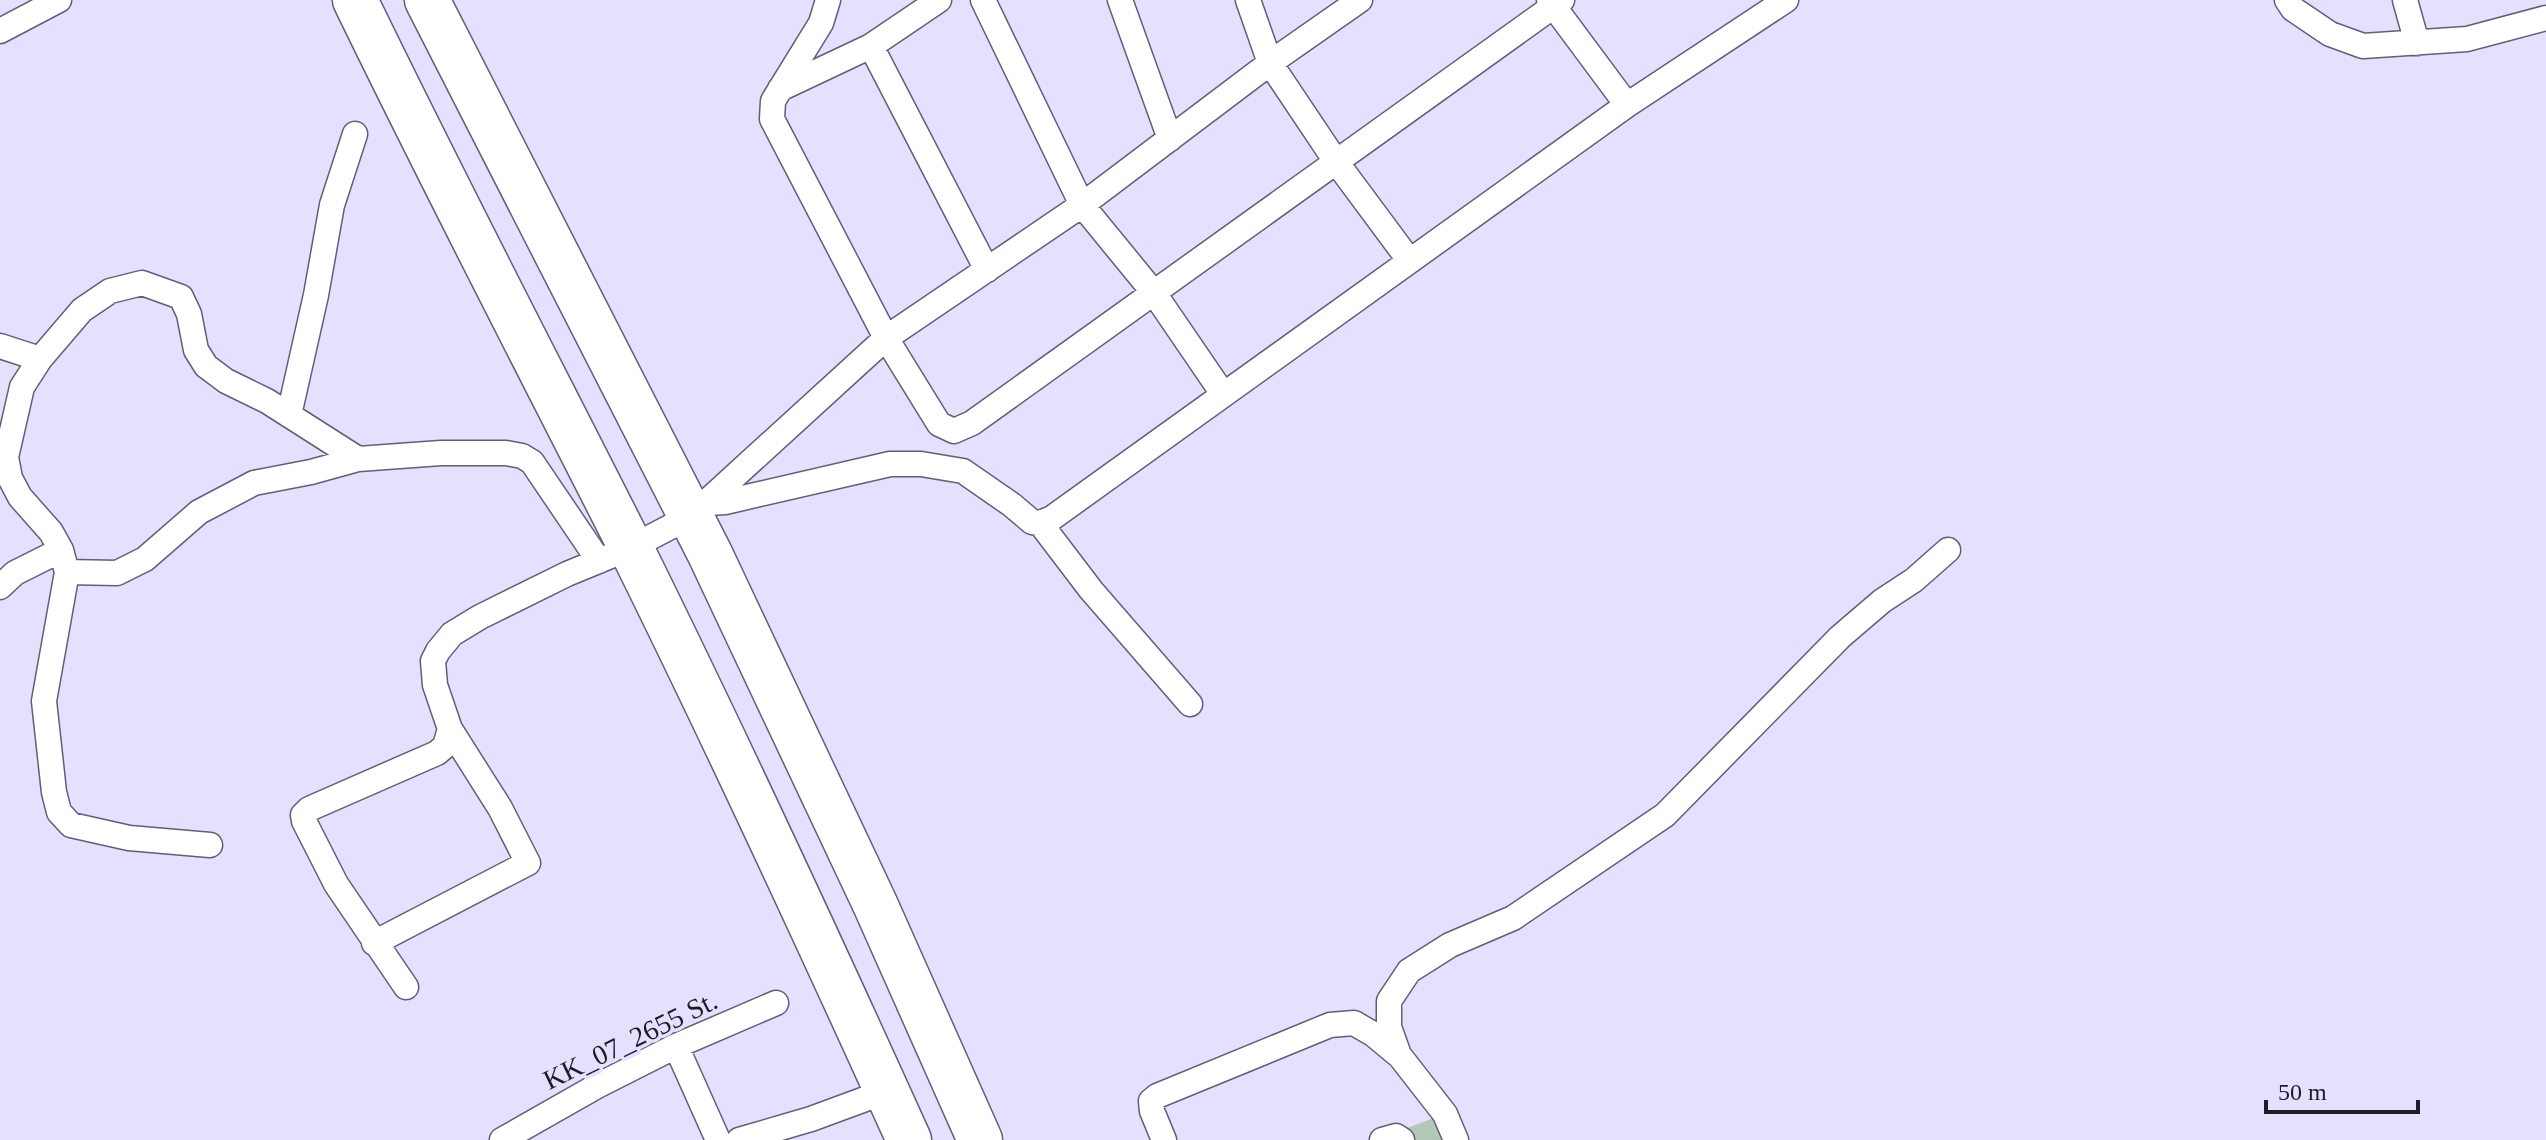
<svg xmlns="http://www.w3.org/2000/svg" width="2546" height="1140" font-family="Georgia,serif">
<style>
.green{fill:#b3c7b7}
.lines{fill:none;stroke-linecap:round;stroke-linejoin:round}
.street-casing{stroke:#635d77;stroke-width:27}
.highway-casing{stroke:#635d77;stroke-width:47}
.street{stroke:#fff;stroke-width:24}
.highway{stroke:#fff;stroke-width:44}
.labels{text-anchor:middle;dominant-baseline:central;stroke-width:7;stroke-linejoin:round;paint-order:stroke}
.street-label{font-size:28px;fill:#1d1b26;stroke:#e6dffe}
</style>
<rect width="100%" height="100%" fill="#e6dffe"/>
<path class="green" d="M1450 1112 1460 1140H1375Z"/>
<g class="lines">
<defs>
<path id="street" d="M828 0 821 23 773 101 772 119 886 338 939 424 954 431 972 423 1562 0
M983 0 1082 205 1154 293 1223 394
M1120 0 1170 139
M1248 0 1270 63 1337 163 1409 260
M1549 0 1627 105
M2287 0 2293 9 2330 34 2363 46 2467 39 2546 18
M2405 0 2417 43
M0 31 59 0
M871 46 987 270
M780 89 871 46 939 0
M0 346 40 359
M289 415 316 295 332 205 355 134
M707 503 725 502 890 464H921L963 471 1012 505 1032 522 1040 523 1052 518 1627 105 1786 0
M1040 523 1091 590 1190 704
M67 572 117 573 145 559 199 512 254 483 311 472 358 459 441 453H506L522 456 532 462 599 561
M0 587 15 573 61 550
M210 845 129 838 71 825 59 812 54 792 44 701 67 572 61 550 51 532 20 497 10 478 6 457 22 387 40 359 82 310 110 291 142 283 181 297 189 314 196 350 206 366 226 381 267 401 358 459
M374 943 528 863 500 808 450 729
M406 987 336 884 304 821 303 815 309 809 437 753 445 746 450 729 435 685 433 661 438 651 452 634 480 617 567 574 630 548 691 516 886 338 1082 205 1270 63 1360 0
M676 1046 718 1140
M502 1140 597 1086 676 1046 776 1003
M739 1140 811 1119 887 1091
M1164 1140 1152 1111 1151 1101 1157 1096 1330 1025 1354 1023 1373 1034 1397 1054
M1382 1140 1396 1136 1402 1140
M1456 1140 1445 1114 1399 1055 1389 1027V1001L1409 971 1450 945 1513 918 1665 815 1840 637 1882 601 1914 580 1948 550"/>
<path id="highway" d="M355 0C444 184 538 364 630 546 727 742 819 941 909 1140
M427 0 710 554 875 904 980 1140"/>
</defs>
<use href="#street" class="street-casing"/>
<use href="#highway" class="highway-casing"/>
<use href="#street" class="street"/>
<use href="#highway" class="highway"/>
</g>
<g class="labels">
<g class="street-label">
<text transform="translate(630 1040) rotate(-26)">KK_07_2655 St.</text>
</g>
</g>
<path d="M2266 1100v12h152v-12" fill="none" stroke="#1d1b26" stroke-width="4"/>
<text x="2278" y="1100" font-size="24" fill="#1d1b26" stroke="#e6dffe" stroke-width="6" paint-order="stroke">50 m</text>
</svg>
